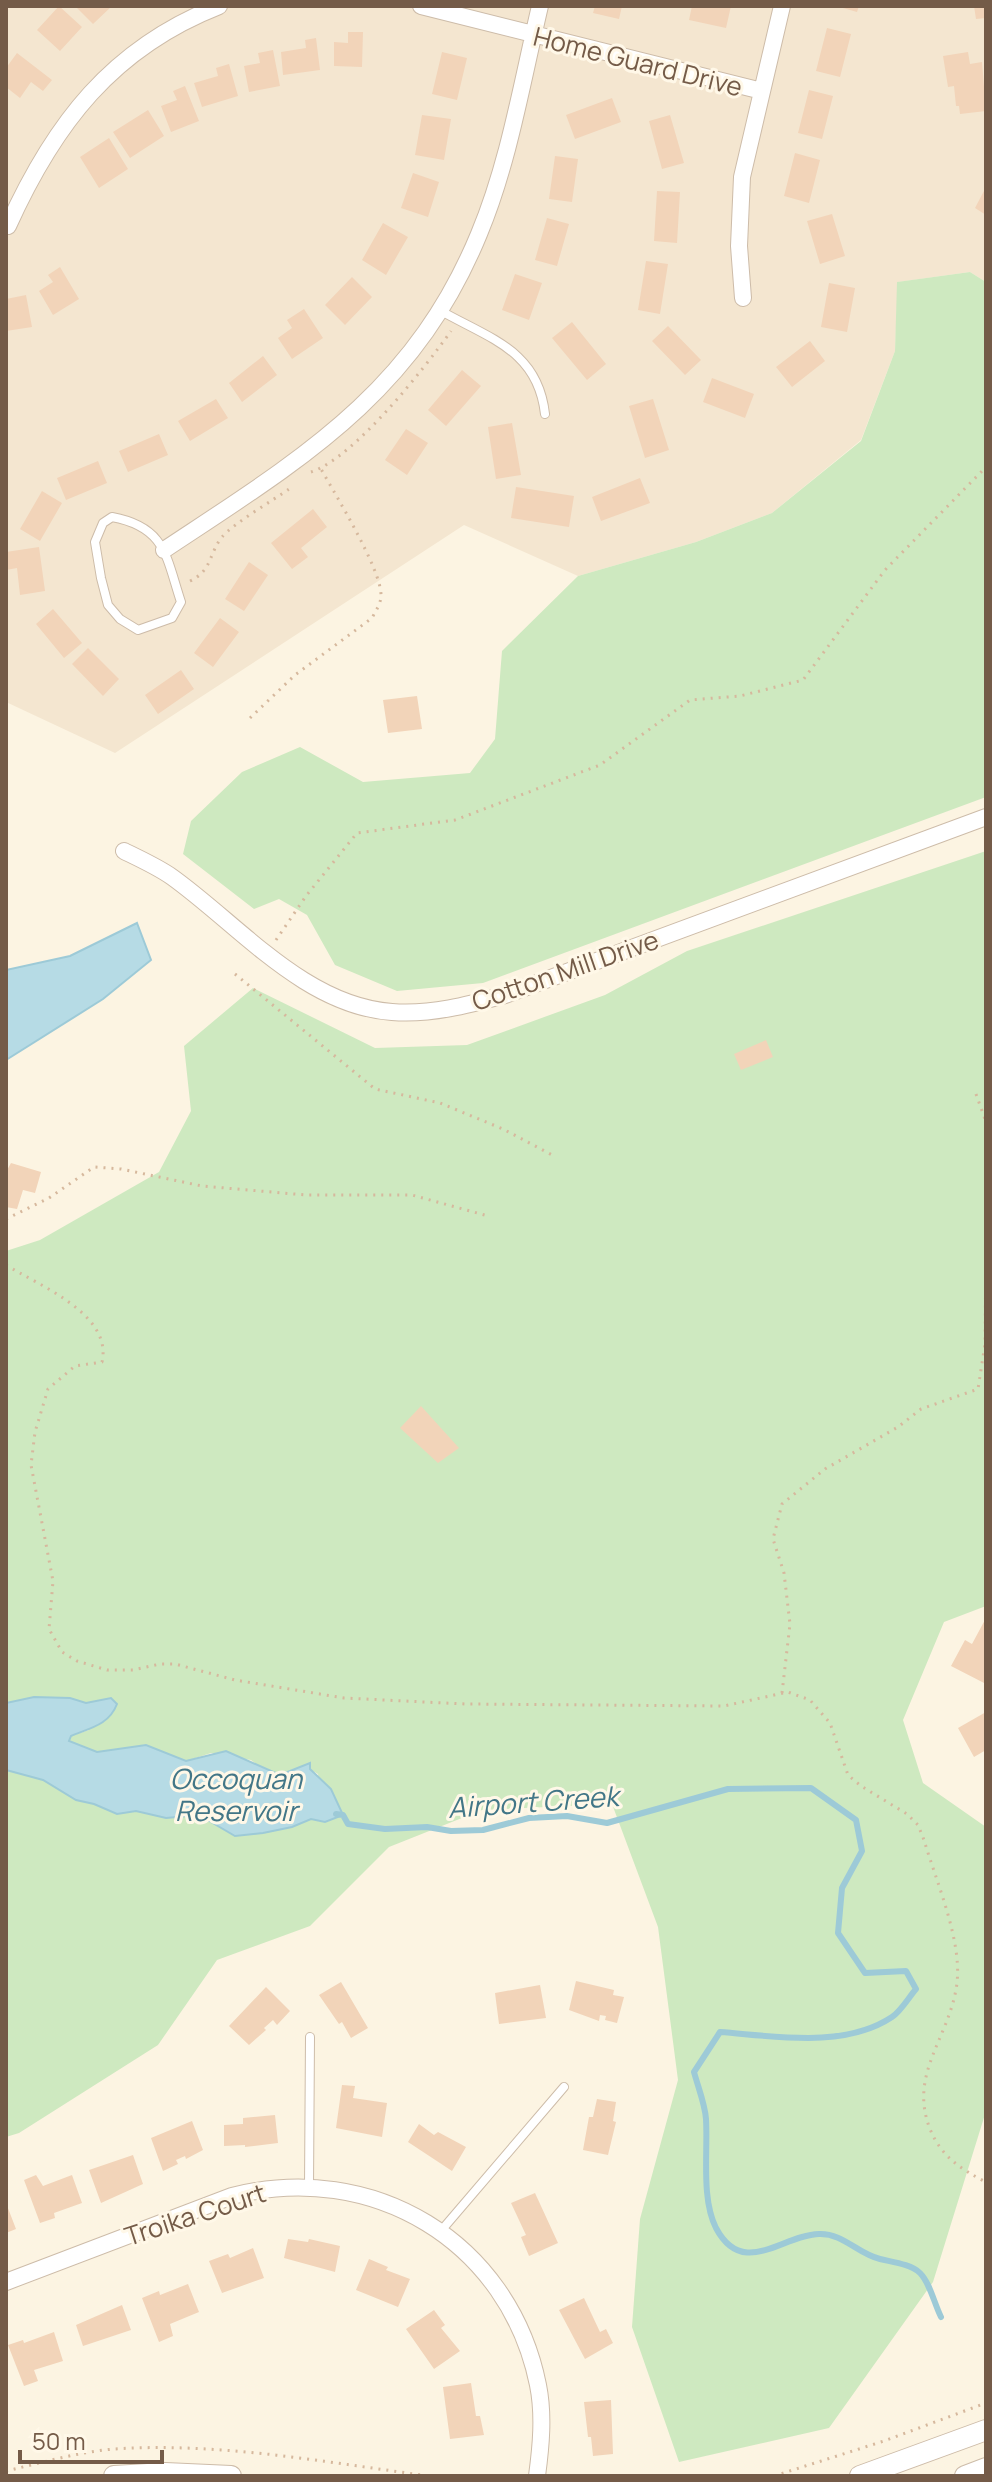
<svg xmlns="http://www.w3.org/2000/svg" width="992" height="2482" font-family="Manrope,sans-serif">
<style>
.residential{fill:#f4e6d0}
.green{fill:#cee9c0}
.water{fill:#b6dbe5;stroke:#9dcad7;stroke-width:2}
.lines{fill:none;stroke-linecap:round;stroke-linejoin:round}
.stream{stroke:#9dcad7;stroke-width:6}
.building{fill:#f2d4b9}
.service-casing{stroke:#cdbca9;stroke-width:10}
.minor-casing{stroke:#cdbca9;stroke-width:18}
.tertiary-casing{stroke:#cdbca9;stroke-width:22}
.path{stroke:#d6b89d;stroke-width:3;stroke-dasharray:2 6;stroke-linecap:butt}
.service{stroke:#fff;stroke-width:8}
.minor{stroke:#fff;stroke-width:16}
.tertiary{stroke:#fff;stroke-width:20}
.labels{text-anchor:middle;dominant-baseline:central;stroke-width:6;stroke-linejoin:round;paint-order:stroke}
.street-label{font-size:26px;fill:#745b48;stroke:#fff8e8}
.water-label{font-size:28px;font-style:italic;fill:#427687;stroke:#fff8e8}
</style>
<rect width="100%" height="100%" fill="#fcf4e2"/>
<path class="residential" d="M6 6H986V282L970 272 898 282 895 351 861 440 772 513 696 542 578 576 464 525 115 753 6 702Z"/>
<path class="green" d="M970 272 986 282V797L483 983 397 991 335 965 307 915 279 899 254 909 183 854 191 821 242 772 300 747 363 782 470 773 495 739 502 651 578 576 696 542 772 513 861 441 895 351 897 282Z
M986 851V1606L944 1622 903 1720 923 1783 986 1827V2111L933 2282 829 2428 679 2462 632 2327 640 2219 678 2080 658 1927 612 1804 482 1810 389 1847 310 1926 217 1960 158 2045 19 2133 6 2137V1770L43 1780 76 1800 94 1804 117 1814 136 1811 166 1818 199 1815 235 1836 292 1827 311 1819 325 1822 318 1774C303 1764 295 1768 280 1775L263 1769 251 1760 211 1753 186 1761 146 1745 97 1752 69 1741 71 1736 89 1730 86 1703 70 1698 6 1703V1251L40 1240 159 1172 191 1111 184 1046 253 988 375 1048 467 1045 605 995 687 951Z"/>
<path class="water" d="M137 923 151 960 103 999 6 1060V970L70 956Z
M34 1697 70 1698 86 1703 111 1698 117 1704C109 1725 90 1728 71 1736L69 1741 97 1752 146 1745 186 1761 226 1751 280 1775 310 1763V1769L331 1789 343 1815 325 1822 311 1819 292 1827 263 1833 235 1836 199 1815 166 1818 136 1811 117 1814 94 1804 76 1800 43 1780 6 1770V1703Z"/>
<g class="lines">
<path class="stream" d="M336 1814 343 1815 348 1824 385 1829 427 1827 451 1831 483 1830 529 1818 567 1816 607 1823 728 1789 811 1788 856 1820 862 1851 842 1888 838 1933 865 1973 906 1971 916 1989C909 1997 901 2011 892 2017 844 2049 774 2036 720 2032L694 2072C698 2087 705 2104 706 2119 708 2153 701 2198 716 2228 743 2279 782 2235 819 2234 843 2233 858 2254 880 2259 892 2262 911 2264 920 2273 930 2283 934 2303 941 2317"/>
</g>
<path class="building" d="M59 6 82 27 60 51 37 30Z
M75 6H112L93 24Z
M595 6H622L619 19 593 13Z
M692 6H731L726 28 689 20Z
M836 6H859L857 12Z
M974 6H986V18L976 19Z
M827 28 851 34 840 77 816 71Z
M348 32H363L362 67 334 66V42L348 43Z
M316 38 320 70 283 75 281 52 306 48 305 40Z
M273 50 280 86 249 92 244 66 260 63 258 53Z
M442 52 467 58 457 100 432 94Z
M968 52 970 64 982 62 986 111 960 114 959 106H956L954 86 948 87 943 56Z
M17 53 52 80 43 91 31 82 20 98 6 87V68Z
M229 64 238 96 202 107 194 83 218 76 216 68Z
M185 86 199 121 171 132 161 106 177 100 173 91Z
M809 90 833 96 822 139 798 133Z
M612 98 621 122 575 139 566 115Z
M148 110 164 136 130 158 113 132Z
M422 115 451 119 444 160 415 155Z
M670 115 684 163 662 169 649 121Z
M109 138 128 169 99 188 80 157Z
M795 153 820 160 809 203 784 196Z
M555 156 578 159 572 202 549 199Z
M413 173 439 182 428 217 401 208Z
M986 187V215L975 208Z
M657 191 680 192 677 243 654 241Z
M832 214 845 256 820 264 807 221Z
M547 218 569 224 557 266 535 260Z
M383 223 408 237 386 275 362 260Z
M646 261 668 264 660 314 638 310Z
M60 267 79 299 53 315 39 291 53 282 48 275Z
M515 274 542 283 529 320 502 310Z
M352 277 372 297 345 325 325 305Z
M829 283 855 288 847 332 821 327Z
M26 295 32 327 6 331V299Z
M304 309 323 338 292 359 278 338 292 328 287 320Z
M572 322 606 364 587 380 552 338Z
M668 326 701 360 685 375 652 341Z
M810 341 825 361 792 387 776 367Z
M263 356 277 375 242 402 229 383Z
M462 370 481 386 446 426 428 410Z
M712 378 754 394 745 418 703 402Z
M216 399 228 418 190 441 178 421Z
M653 399 669 450 645 458 629 406Z
M512 423 521 475 496 479 488 427Z
M406 429 428 443 407 475 385 460Z
M159 434 168 455 128 472 119 451Z
M98 461 107 483 66 500 57 478Z
M640 478 650 503 601 521 592 497Z
M516 487 574 496 569 527 511 518Z
M42 491 62 503 40 541 20 529Z
M313 509 327 527 301 548 308 557 292 569 271 543Z
M39 547 45 591 20 595 17 568 6 570V552Z
M249 562 268 575 244 611 225 599Z
M53 609 82 643 64 658 36 624Z
M220 618 239 632 213 667 194 653Z
M88 648 119 679 103 696 72 664Z
M181 670 194 689 158 714 145 695Z
M417 696 422 729 388 733 383 700Z
M766 1040 773 1057 741 1070 734 1054Z
M11 1163 41 1172 35 1193 23 1190 17 1209 6 1207V1172Z
M421 1406 459 1448 438 1463 400 1428Z
M986 1618V1684L951 1666 965 1640 972 1644Z
M986 1712V1750L974 1757 958 1728Z
M576 1981 614 1990 613 1995 624 1997 617 2023 605 2020 606 2016 600 2015 599 2021 569 2010Z
M341 1982 368 2028 351 2038 342 2022 339 2024 319 1995Z
M540 1985 546 2018 499 2024 495 1993Z
M266 1987 290 2011 277 2025 273 2020 264 2028 266 2030 249 2045 229 2026Z
M342 2085 355 2086 353 2098 387 2103 382 2137 336 2128Z
M597 2099 616 2102 613 2121 616 2122 608 2155 583 2150 589 2117H593Z
M275 2115 278 2143 245 2147V2145L224 2146V2125L243 2124V2118Z
M192 2121 203 2150 186 2159 185 2156 176 2160 178 2164 163 2171 151 2138Z
M419 2124 434 2135 438 2132 466 2147 452 2171 408 2142Z
M133 2155 143 2184 101 2203 89 2170Z
M36 2175 43 2186 72 2175 82 2203 54 2213 55 2218 40 2223 24 2180Z
M535 2193 558 2243 529 2256 521 2237 526 2235 511 2203Z
M6 2203 16 2229 6 2233Z
M288 2239 308 2242 309 2239 340 2246 335 2272 284 2258Z
M253 2248 264 2278 222 2293 209 2261 228 2254 230 2258Z
M369 2259 388 2267 386 2270 410 2279 398 2307 356 2290Z
M188 2284 199 2312 170 2324 173 2336 159 2342 142 2298 159 2291 160 2295Z
M584 2298 600 2332 606 2329 613 2343 585 2359 559 2310Z
M122 2305 131 2330 83 2346 76 2325Z
M434 2310 445 2325 441 2328 460 2351 434 2369 406 2329Z
M54 2332 63 2361 34 2370 38 2381 24 2386 8 2345 23 2340 24 2343Z
M471 2383 476 2416H480L484 2435 450 2439 443 2387Z
M611 2400 613 2454 593 2456 591 2437H588L584 2402Z"/>
<g class="lines">
<defs>
<path id="service" d="M441 311C491 339 538 351 545 414
M112 517C166 527 166 557 181 602L172 618 138 630 120 619 108 605 101 578 95 542 103 523Z
M309 2186 310 2037
M440 2232 564 2087"/>
<path id="minor" d="M421 6 762 91
M8 226C54 124 112 48 219 6
M743 298 739 246 742 177 782 6
M164 550C301 459 413 394 479 234 509 162 522 82 540 6
M124 851C140 859 158 867 172 877 239 925 305 1006 392 1012 431 1015 468 1005 505 995L986 817
M6 2282 232 2196C372 2160 509 2241 538 2385 544 2415 541 2446 537 2476"/>
<path id="tertiary" d="M114 2476 165 2473 231 2476
M860 2476 986 2430
M965 2476 986 2468"/>
</defs>
<use href="#service" class="service-casing"/>
<use href="#minor" class="minor-casing"/>
<use href="#tertiary" class="tertiary-casing"/>
<path class="path" d="M311 472C354 458 424 369 451 331
M190 581C212 571 209 553 222 537 234 523 272 501 289 489
M250 718 295 675 372 618C376 610 381 604 381 595 381 569 335 494 321 469
M276 940 306 896 357 833 455 820 600 765 690 700 740 696 803 680 885 570 986 467
M235 974 375 1089 440 1103 503 1129 554 1156
M976 1094 986 1122
M6 1219 49 1198 94 1167 121 1169 202 1186 306 1195H412L488 1216
M6 1265C38 1285 113 1314 102 1362L75 1366 48 1389 35 1432 31 1465 53 1581 49 1629 62 1652 77 1661 107 1670H133L160 1664H175L235 1680 344 1698 465 1704 724 1706 788 1692 810 1700 830 1723 848 1775 861 1786 907 1814 918 1825 924 1840C936 1881 962 1940 957 1983 950 2038 908 2073 930 2129 941 2156 960 2169 986 2182
M782 1693 790 1624 784 1573 773 1539 782 1504 825 1469 898 1427 921 1409 978 1389 985 1344 986 1247
M6 2471C41 2463 78 2452 114 2449 220 2442 324 2462 429 2476
M774 2476 884 2441 986 2403"/>
<use href="#service" class="service"/>
<use href="#minor" class="minor"/>
<use href="#tertiary" class="tertiary"/>
</g>
<g class="labels">
<g class="street-label">
<text transform="translate(638 61) rotate(14)">Home Guard Drive</text>
<text transform="translate(565 970) rotate(-19)">Cotton Mill Drive</text>
<text transform="translate(195 2214) rotate(-18)">Troika Court</text>
</g>
<g class="water-label">
<text x="236" y="1778">Occoquan<tspan x="236" dy="32">Reservoir</tspan></text>
<text transform="translate(533 1801) rotate(-4)">Airport Creek</text>
</g>
</g>
<rect width="992" height="2482" fill="none" stroke="#745b48" stroke-width="16"/>
<path d="M20 2450v12h142v-12" fill="none" stroke="#745b48" stroke-width="4"/>
<text x="32" y="2450" font-size="24" fill="#745b48" stroke="#fff8e8" stroke-width="6" paint-order="stroke">50 m</text>
</svg>
